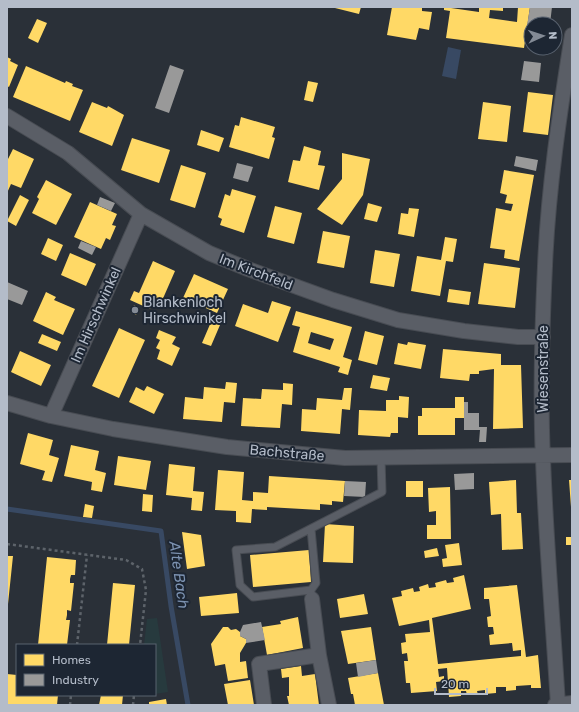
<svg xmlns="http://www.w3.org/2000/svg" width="579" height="712" font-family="Rubik,sans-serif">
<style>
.green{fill:#273a3e}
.water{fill:#384963}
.homes{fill:#ffd966;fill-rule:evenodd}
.industry{fill:#999}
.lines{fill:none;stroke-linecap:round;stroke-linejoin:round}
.stream{stroke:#384963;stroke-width:5}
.lane-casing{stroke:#484c53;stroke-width:9}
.street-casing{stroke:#484c53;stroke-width:16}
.path{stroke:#5d636a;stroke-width:2.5;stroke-dasharray:3 3;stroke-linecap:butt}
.lane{stroke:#5a5e66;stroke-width:7}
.street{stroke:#5a5e66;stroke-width:14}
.poi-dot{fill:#848b96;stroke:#1d2633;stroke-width:1.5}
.labels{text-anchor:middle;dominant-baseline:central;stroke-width:4;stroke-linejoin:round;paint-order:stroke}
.street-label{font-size:14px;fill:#b4bcc9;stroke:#1d2633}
.poi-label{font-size:14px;fill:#b4bcc9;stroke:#1d2633;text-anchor:start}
.water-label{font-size:15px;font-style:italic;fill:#7c92b1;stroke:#1d2633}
</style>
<rect width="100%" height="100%" fill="#2a3038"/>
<path class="green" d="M157 618 168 692 155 694V645H144L147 619Z"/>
<path class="water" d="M448 47 461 50 456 79 442 76Z"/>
<path class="homes" d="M331 7H361L359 14Z
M392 7H422V11L432 12 429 30 419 28 416 40 387 35Z
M444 7 479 12V7H503V11L490 10 489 18 517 22 518 7H530L524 48 446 38 450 11 444 10Z
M37 19 47 23 38 43 28 38Z
M7 57 11 59 10 61 18 65 9 87 7 86Z
M26 66 65 83 66 81 73 84 72 86 83 90 70 121 13 97Z
M308 81 318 83 313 102 304 100Z
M528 92 553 95 548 135 523 132Z
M92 102 107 108 108 106 124 115 112 146 79 132Z
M483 102 511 106 507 142 478 139Z
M241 117 275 127 272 137 275 138 269 159 229 147 235 125 239 126Z
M201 130 224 138 219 152 197 145Z
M132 138 170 150 159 183 121 170Z
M304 146 321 151 318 165 325 166 319 190 288 182 293 160 300 161Z
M13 149 34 159 21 188 11 184 7 193V161Z
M342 153 370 159 363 195 342 225 317 209 342 179Z
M181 165 206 173 195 208 170 200Z
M504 170 534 175 519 261 504 258 505 250 490 248 496 208 511 211 513 204 505 203 507 195 500 193Z
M46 180 72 194 56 225 32 213 39 199 37 197Z
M232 189 256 196 244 233 220 225 222 219 218 217 225 194 230 196Z
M20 195 29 200 16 226 7 221Z
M90 202 117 214 112 225 116 226 110 240 106 238 101 249 74 237Z
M368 203 382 207 377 222 364 219Z
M275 206 302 213 294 244 267 237Z
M409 208 419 209 414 237 398 234 401 213 408 214Z
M323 231 350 236 344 268 317 263Z
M445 237 457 239 453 262 446 261 440 296 411 291 417 256 441 260Z
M48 238 63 245 56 261 41 254Z
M375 250 400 254 394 287 370 283Z
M70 253 96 264 86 286 61 275Z
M153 261 175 271 161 303 154 300 150 309 130 300 134 291 139 293Z
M484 263 520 268 515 308 478 304Z
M194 274 228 289 217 313 183 298Z
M449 289 471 292 469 305 447 302Z
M46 292 56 297 54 300 75 309 63 335 33 321Z
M272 301 291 307 278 342 235 326 243 304 268 313Z
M134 305 139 308 136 315 131 312Z
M296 311 352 327 343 357 352 360 348 375 338 372 340 367 293 352 300 327 292 325ZM311 332 334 339 330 350 308 343Z
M211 322 220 325 211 346 202 343Z
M119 328 145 340 119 398 92 386Z
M159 330 176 337 172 344 180 348 172 366 157 359 160 350 156 348 160 340 156 338Z
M365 331 384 336 377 365 358 360Z
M42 334 61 342 57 351 38 343Z
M408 342 426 345 421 369 394 364 398 343 407 345Z
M443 349 501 354V365H521L523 428 493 429 494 369 479 371V374H470L469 381 440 378Z
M20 351 51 365 41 386 11 372Z
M373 375 390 378 387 391 370 388Z
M226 382 237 383 235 403 224 402 222 422 183 419 185 397 203 399 204 387 225 389Z
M283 383 293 384 292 405 282 404 280 428 241 426 243 398 261 399 262 389 283 390Z
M147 386 164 394 154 414 129 402 136 387 144 391Z
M344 388H352L350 410 342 409 340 434 301 431 302 409 316 410 317 398 342 400Z
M399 396 409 397 408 418 398 417V433H391L390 437 358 435 359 410 386 411V400H399Z
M455 397H464V418H455V435H418V416H422V408H455Z
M28 433 53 440 49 455 59 458 52 482 42 480 45 471 20 464Z
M71 445 99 451 95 470 106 473 102 492 91 490 92 482 64 476Z
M118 456 151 461 146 490 114 485Z
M169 464 195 467 193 491 204 492 202 511 191 510 192 498 166 495Z
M218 470 244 472 242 500 253 501V492L268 493 269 476 345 481 343 502 332 501V505L320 504V510L267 507V510L252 509 251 523 236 522V511L215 510Z
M516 480 517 513H521L523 549 502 550 501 514 491 515 489 482Z
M569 480H572V507H571Z
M406 481H423V497H406Z
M450 487 451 539H427V525H436V511L429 512 428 488Z
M143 494 153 495 152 512 142 511Z
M85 504 94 506 92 518 83 517Z
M325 524 354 526 353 563 323 562Z
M182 532 201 535 205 566 187 569Z
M566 537H572V545H566Z
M459 543 462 565 443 567 442 559 447 558 445 545Z
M437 548 439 556 425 558 424 551Z
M309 550 311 582 253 587 250 555Z
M7 556H13L8 604H7Z
M47 557 76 560 75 575H71L70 579V583H74L71 611 67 610V615L66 620H70L67 645H38Z
M464 575 471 609 432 618 438 664 521 656V650L513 651 512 643 490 645 489 635 494 634 493 627H488L487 617 491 616 489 599H484V588L517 585 526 657 538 655 541 688H531V685L516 686V690L506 691V687H496V693L485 694V690L477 691 478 695H467L466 691H461V696L449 697 447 668 438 669 439 677 444 676V681L436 682 437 691 411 693 410 683H406L404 661H408L407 653 402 654 401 643 406 642 405 634 430 632 429 620 399 626 392 598 402 596 401 591 413 588 414 592 420 591 419 587 428 584 429 588 436 587 435 583 446 580 447 583 454 582 453 578Z
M113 583 135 585 129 645H107Z
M237 593 239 613 201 616 199 597Z
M364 594 368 614 340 618 337 599Z
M298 617 303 648 267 655 262 627 281 624 280 621Z
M223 627H228L231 630 236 629 240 632V636L246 639V643L240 653V662L246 661 248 678 228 681 225 664 215 666 211 644Z
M371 627 376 660 348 664 341 631Z
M301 666 302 676 315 674 319 705H289L287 696H289V677L282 678 281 669Z
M378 673 384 705H355L353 694H351L348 678Z
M7 674 17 675V695H58L57 705H7Z
M250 680 254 705H228L224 684Z
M101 695H123L122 705H99Z
M166 699 167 705H149V702Z"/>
<path class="industry" d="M530 7H552L550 24H531V39L525 38Z
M524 61 541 63 539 82 521 80Z
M170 65 184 70 169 113 155 108Z
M516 156 538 160 536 171 514 166Z
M237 163 253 167 248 182 233 178Z
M100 197 115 203 111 211 97 205Z
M81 241 96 247 92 255 78 248Z
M7 282 28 291 22 305 7 299Z
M464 402H468V413H479V427H487L486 442H479L480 430H464Z
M474 473V489L455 490 454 474Z
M345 481 366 482 365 497 344 496Z
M261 622 265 640 246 643V639L240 636V632L243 625Z
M376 660 378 673 358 677 356 663Z"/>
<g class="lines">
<path class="stream" d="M7 509 161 531 171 606 188 705"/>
<defs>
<path id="lane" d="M311 529 316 583 311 590V593
M311 590 253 597 240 585 236 550 275 547 382 492 381 458"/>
<path id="street" d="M7 116 68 153 141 214 209 253 248 269 333 300 398 320 464 331 518 337H543
M7 403 51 416 113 429 227 447 345 458 572 455
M51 416 141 214
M312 599 319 655 329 705
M264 705 259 664 319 655
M555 705 572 703
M558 705C553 623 546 541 543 459 540 395 542 330 545 266 548 189 560 111 572 35"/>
</defs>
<use href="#lane" class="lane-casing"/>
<use href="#street" class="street-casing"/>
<path class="path" d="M7 544 126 560 142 569 146 590 140 645
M77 645 87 555
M70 705 71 695
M133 705 134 695"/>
<use href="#lane" class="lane"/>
<use href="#street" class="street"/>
</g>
<circle class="poi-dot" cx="135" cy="310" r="4"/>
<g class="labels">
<g class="street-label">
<text transform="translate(256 272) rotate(21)">Im Kirchfeld</text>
<text transform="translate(96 315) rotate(-66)">Im Hirschwinkel</text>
<text transform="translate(543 369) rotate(-90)">Wiesenstraße</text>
<text transform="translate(287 453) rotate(5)">Bachstraße</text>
</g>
<g class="poi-label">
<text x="143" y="302">Blankenloch<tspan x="143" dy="16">Hirschwinkel</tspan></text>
</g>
<g class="water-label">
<text transform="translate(179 575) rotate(82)">Alte Bach</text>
</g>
</g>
<rect width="579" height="712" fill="none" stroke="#b4bcc9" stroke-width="16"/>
<rect x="16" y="644" width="140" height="52" fill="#1d2633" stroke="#59626f"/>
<rect x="24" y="654" width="20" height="12" fill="#ffd966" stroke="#59626f"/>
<text x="52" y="664" font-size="12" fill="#b4bcc9">Homes</text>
<rect x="24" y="674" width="20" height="12" fill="#999999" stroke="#59626f"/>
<text x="52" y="684" font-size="12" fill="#b4bcc9">Industry</text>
<g transform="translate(543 36) rotate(87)"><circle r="19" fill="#1d2633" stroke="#59626f"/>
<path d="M0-3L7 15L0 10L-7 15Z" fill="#848b96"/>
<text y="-6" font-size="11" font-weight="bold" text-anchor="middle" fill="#b4bcc9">N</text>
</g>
<path d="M435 688v6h52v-6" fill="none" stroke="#b4bcc9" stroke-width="2"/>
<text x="441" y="688" font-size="12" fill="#b4bcc9" stroke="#1d2633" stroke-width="3" paint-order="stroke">20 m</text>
</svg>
